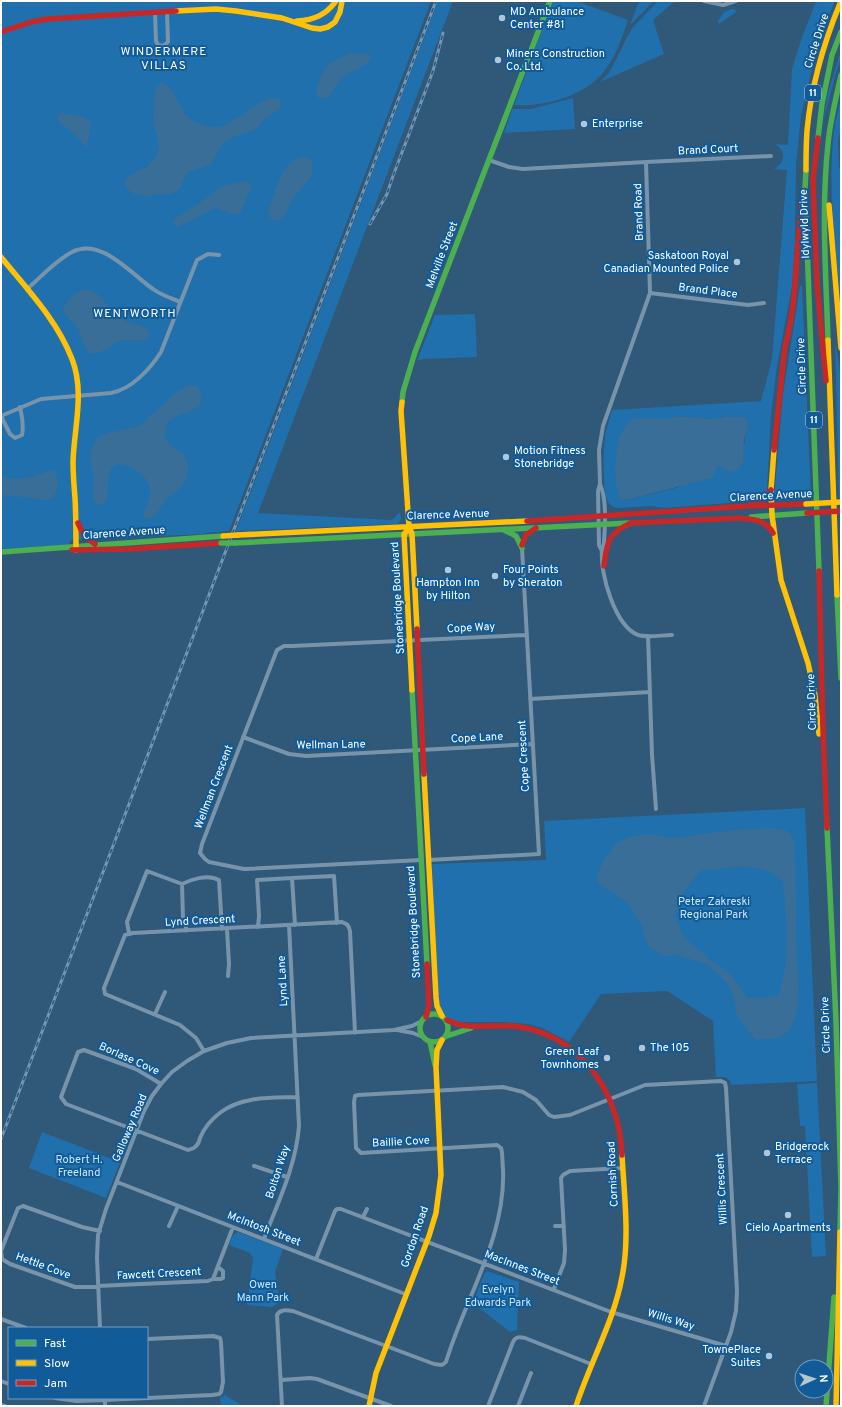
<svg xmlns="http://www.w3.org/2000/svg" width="842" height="1407" font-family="Overpass,sans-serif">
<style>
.green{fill:#2070ad;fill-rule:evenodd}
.water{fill:#396e99;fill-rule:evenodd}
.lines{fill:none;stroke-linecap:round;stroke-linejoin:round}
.street{stroke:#7894ab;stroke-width:4}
.fast{stroke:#4caf50;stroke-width:5.5}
.slow{stroke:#ffc107;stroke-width:5.5}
.jam{stroke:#c62828;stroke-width:5.5}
.rail-casing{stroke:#7a94aa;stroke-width:3}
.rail{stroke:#105b98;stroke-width:1.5;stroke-dasharray:4.5;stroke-linecap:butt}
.fast-bridge{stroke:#4caf50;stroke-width:5.5}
.slow-bridge{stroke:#ffc107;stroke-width:5.5}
.jam-bridge{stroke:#c62828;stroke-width:5.5}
.poi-dot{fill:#b6c5d0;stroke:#105b98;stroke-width:1.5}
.labels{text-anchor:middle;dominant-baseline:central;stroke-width:4;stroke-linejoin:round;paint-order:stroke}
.shield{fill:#105b98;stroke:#b7cee0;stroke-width:1}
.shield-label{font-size:10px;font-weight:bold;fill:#fff}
.poi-label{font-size:11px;fill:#fff;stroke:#105b98;text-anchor:start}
.street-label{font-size:11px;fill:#fff;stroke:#105b98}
.park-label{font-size:11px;fill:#c8e7fe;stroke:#105b98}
.neighbourhood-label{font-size:12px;letter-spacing:1px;fill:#fff;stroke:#105b98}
</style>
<rect width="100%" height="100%" fill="#2f5879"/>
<path class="green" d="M1 1H431L229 531 205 533 204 534 71 540 69 544 66 545 1 549Z
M438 1H453L258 513 392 520 400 512 401 519 399 522 397 524 236 531Z
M553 1H576L628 20C622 38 615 60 601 75 581 97 543 107 514 105Z
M639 1H654L630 25Z
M658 1H675L653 20 664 54 600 82 609 73 615 62 628 35 633 27Z
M816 1H835L823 29 811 73 801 116 796 165 795 243 792 286 777 366 771 414 767 491 762 497 754 501 664 508 651 506 618 508C614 507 610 506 608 502 602 492 603 442 606 431 608 424 610 417 612 410L761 401 772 359 787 170 774 169C786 162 786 151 775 144L788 145 792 69 801 40ZM678 416 709 419 725 417 748 427C747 431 745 435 745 440 742 452 746 457 738 469L718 466 679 487 630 499 621 500 652 419H670Z
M731 9H735L736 12 719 24 718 21 724 12Z
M841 50V59L837 69 823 122 828 93Z
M573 98 575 129 504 133 512 109H531Z
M841 98V129L838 141 839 168H841V308C836 249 827 190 834 131 835 120 839 109 841 98Z
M800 286H802L811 499 776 501 774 499 783 394Z
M475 314 477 357 423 359 417 361 435 315Z
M835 340 841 378V497L839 498Z
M805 808 817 1081 731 1085 730 1081 726 1077H716L713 1021 667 991 601 994 569 1042 542 1028 528 1024 503 1022H456L445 1017 437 1006 432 864 546 860 544 821Z
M817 1083 826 1256 812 1257 805 1126H800L797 1084Z
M42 1132 120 1162 106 1198 29 1168Z
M238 1232 283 1249 275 1272 280 1302 272 1307 247 1305 253 1258 250 1253 229 1245 233 1235Z
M487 1271 519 1282 517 1330 510 1332 473 1303 484 1274Z
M225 1395 243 1406H221L220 1398Z"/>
<path class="water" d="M366 53 371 57C367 68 353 69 345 75 339 79 333 92 326 98H318L316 90 324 69 328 64 349 54Z
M160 83C174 83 178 108 188 117 193 122 204 125 211 127 233 131 257 94 278 98 288 108 272 113 266 118 262 122 259 126 255 129 246 134 235 135 226 141 217 147 217 157 210 165L188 172C183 178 182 189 175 192 170 195 163 194 157 194 153 194 149 196 145 196 137 196 124 191 125 181 126 174 143 170 148 166 152 162 156 156 158 151 161 143 155 132 154 124 153 113 154 101 155 90L156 87Z
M62 113 81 116 91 122 87 146 86 147 71 131 59 123 57 117Z
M303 157 307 158 312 162V175L294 197 283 217 280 220H272L269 216C268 208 271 202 274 195 279 180 284 160 303 157Z
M246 181 250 183 251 186 240 214H234L215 208 179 226H175L173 222 177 217 195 206 222 186Z
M87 289C103 293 108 310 122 319 131 325 143 323 149 333L148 338C140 344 129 338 120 341 107 345 105 355 89 353 82 346 82 338 79 330 75 322 66 318 63 310 66 300 77 290 87 289Z
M189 385 197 386C202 392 204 404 196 408 187 414 170 414 166 427 159 446 183 448 187 460 189 465 188 470 187 475 182 493 171 490 162 505 158 512 154 520 144 518L143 514C146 505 152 498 150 488 149 476 121 456 112 468 106 477 109 491 106 502L101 505 97 504 93 500 94 478 90 456 92 447 96 440 101 435 108 433 139 426 179 390Z
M678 416 709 419 725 417H745C752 424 745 433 744 441 743 450 746 463 738 469 736 471 731 471 729 472L722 467 718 466 716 468 715 472 712 478 630 499 621 500C611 484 613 425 635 419 650 416 664 422 678 416Z
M51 470 54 471C58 477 58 482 57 489 54 506 35 498 23 497 16 496 8 496 1 495V475C17 484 35 476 51 470Z
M776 828C786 830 790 831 794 841 796 872 796 903 796 934 796 958 805 1010 789 1030 780 1041 768 1039 755 1039L737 1016 734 998 727 982 707 964 677 955 663 956 650 947 646 942 641 923 627 902 602 886 598 883 597 875 606 856 617 843 632 836 650 834 673 838 742 829ZM736 867C758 868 766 866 783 882 786 918 791 963 778 996L747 998 731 975 712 961 683 936 675 916 685 890 700 871Z"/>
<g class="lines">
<path class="street" d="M704 1 723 5 736 1
M155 13 156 41 158 45 163 46 168 42 167 12
M489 160 509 167 523 169 646 162 650 293 603 426 599 450 600 484 598 491 599 545 602 551
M646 162 771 156
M27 289C41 277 55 261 72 252 101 237 130 273 153 289 161 295 171 298 180 302
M650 293 748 305 764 303
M1 416 41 399 111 393C132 389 150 369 161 352L197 260 208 254 219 255
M1 416 10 434 15 438 22 435C24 426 22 416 20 407
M600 484C607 499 605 526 604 542 604 545 603 548 602 551 600 574 615 626 638 635 648 638 662 635 672 635
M648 636 652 755 656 809
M530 699 650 692
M243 737 289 754 306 756 532 744
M421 860 244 869 209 862 205 859 200 853 202 844 277 650 284 646H292L526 635
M429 860 539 854 522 548
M295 925 292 878 334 876 337 923
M258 927 259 916 257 880 292 878
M227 929 229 964 228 976
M186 931V923L183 919 182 884C192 879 208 874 219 880L222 929
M129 933 127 922 147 871 182 884
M155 1014 165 992
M397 1030 413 1033 423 1037
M204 1051 196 1038 180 1025 105 994 104 988 125 935 133 933 342 922C347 924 349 925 350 931L355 1033
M161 1084 136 1069 84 1050 78 1052 61 1097 66 1104 188 1150C191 1149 194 1149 196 1146 199 1144 199 1141 200 1138 204 1128 213 1118 221 1112 243 1096 271 1098 297 1097
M254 1166 287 1177
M117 1182 405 1294
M363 1217 367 1209
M169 1226 178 1206
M555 1226H564
M100 1231 82 1227 23 1206 18 1208 16 1213 1 1251 2 1259 10 1264 75 1287 208 1281 213 1279 233 1227
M264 1239C278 1202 296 1166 299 1126L289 925
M316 1259 335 1211 337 1209H341L611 1312 726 1346
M213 1279H221L223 1278V1271L218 1267
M554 1289 564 1263 565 1250 561 1178 563 1175 570 1171 622 1168
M1 1319 26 1328
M100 1328 97 1257 98 1235 106 1209 144 1111 152 1096 161 1084 172 1072 187 1061 204 1051 227 1043 251 1038 394 1030 412 1026 422 1021
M281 1380 310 1378 317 1379 391 1406
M1 1381 9 1384
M55 1398 77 1401 105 1400 212 1395 219 1394 221 1392 223 1382 221 1342 220 1338 213 1336 147 1339
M105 1398V1406
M1 1405 5 1406
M282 1406 277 1315C280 1309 286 1310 293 1311L434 1364 442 1365 446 1362C465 1298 506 1238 503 1169 502 1162 503 1154 501 1148L497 1145 361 1153 356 1148 354 1102 355 1096 358 1095 503 1087 523 1092 536 1100 549 1115 554 1117 570 1115 645 1085 721 1081 725 1083 726 1088 737 1291 736 1311 731 1332 704 1406
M488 1406 513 1342C516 1336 520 1337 525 1338L591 1364
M518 1406 531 1373"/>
<path class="fast" d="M818 138 822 104 832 55 841 32
M806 170 805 188 819 571
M828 340C826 275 821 209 828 144 830 121 836 98 841 75
M402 402 403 392 415 352 550 1
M751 517 807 513
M504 530 516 536 522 548
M235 543 630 523
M1 552 223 536
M837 595 841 678
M412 690 427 964
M827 828 836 1021 841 1187 840 1232
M420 1028a14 14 0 1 1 28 0a14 14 0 1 1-28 0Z
M447 1036 471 1028
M430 1042 435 1065
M826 1406 834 1297"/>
<path class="slow" d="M176 11 216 9 236 11 282 18 312 28 320 29 328 27 335 22 340 12 342 1
M297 21C314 20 326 15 336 1
M806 170C806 157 806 144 807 131 811 86 824 42 841 1
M829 205 841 348
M1 257C27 289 57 320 72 359 85 392 74 428 73 462 73 474 74 486 75 498 76 515 76 533 76 550
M828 340 837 595
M402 402 401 411 409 526 412 534 417 629
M774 450 771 490 772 515 781 580 808 663 815 695 819 734
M406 532 404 534 412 690
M238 535 527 521
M424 774 436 997 437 1006 442 1016
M369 1406 376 1373 429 1236 436 1213 441 1175 436 1067 437 1050 442 1040
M576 1406C590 1363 614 1321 622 1277 630 1239 624 1193 622 1155
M836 1406 840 1232"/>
<path class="jam" d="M1 32 31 22 47 19 176 11
M818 138 813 180 817 285 826 381
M774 450 785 346C799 298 794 248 803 200
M749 506 762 500 771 490
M737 518C752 519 765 519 773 533
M527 521 749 506 806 504
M78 523 84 536 95 544
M630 523 740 518
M522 545 526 535 536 528
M72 550 130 549 221 543
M604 566C607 544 607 534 629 524
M819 571 823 731 827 828
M417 629 424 774
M426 1017 429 1005 427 964
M447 1020C468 1031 491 1024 513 1026 579 1033 620 1092 622 1155"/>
<defs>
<path id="rail" d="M370 224 387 194 393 176 433 71 443 33
M1 1139 436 1"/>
</defs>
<use href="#rail" class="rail-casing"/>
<use href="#rail" class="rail"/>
<path class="fast-bridge" d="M221 543H235"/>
<path class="slow-bridge" d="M806 504 841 502
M223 536 238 535"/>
<path class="jam-bridge" d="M807 513 841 511"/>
</g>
<g class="poi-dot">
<circle cx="502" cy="18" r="4"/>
<circle cx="498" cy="60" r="4"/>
<circle cx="584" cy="124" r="4"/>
<circle cx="737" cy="262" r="4"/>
<circle cx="506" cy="457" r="4"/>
<circle cx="448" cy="570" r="4"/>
<circle cx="495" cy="576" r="4"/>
<circle cx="642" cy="1048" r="4"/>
<circle cx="607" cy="1058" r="4"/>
<circle cx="767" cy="1153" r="4"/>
<circle cx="788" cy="1215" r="4"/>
<circle cx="769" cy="1356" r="4"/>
</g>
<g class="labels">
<g class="shield">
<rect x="805" y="85" width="16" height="16" rx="3"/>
<rect x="806" y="412" width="16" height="16" rx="3"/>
</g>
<g class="shield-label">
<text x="813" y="93">11</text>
<text x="814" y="420">11</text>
</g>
<g class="poi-label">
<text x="510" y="12">MD Ambulance<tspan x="510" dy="13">Center #81</tspan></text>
<text x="506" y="54">Miners Construction<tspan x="506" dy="13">Co. Ltd.</tspan></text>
<text x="592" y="124">Enterprise</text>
<text x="729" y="256" text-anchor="end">Saskatoon Royal<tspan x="729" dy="13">Canadian Mounted Police</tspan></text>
<text x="514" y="451">Motion Fitness<tspan x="514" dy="13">Stonebridge</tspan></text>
<text x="503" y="570">Four Points<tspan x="503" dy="13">by Sheraton</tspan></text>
<text x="448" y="583" text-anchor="middle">Hampton Inn<tspan x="448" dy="13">by Hilton</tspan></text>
<text x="650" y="1048">The 105</text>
<text x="599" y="1052" text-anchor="end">Green Leaf<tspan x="599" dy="13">Townhomes</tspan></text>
<text x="775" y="1147">Bridgerock<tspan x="775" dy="13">Terrace</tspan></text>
<text x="788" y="1228" text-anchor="middle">Cielo Apartments</text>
<text x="761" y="1350" text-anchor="end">TownePlace<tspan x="761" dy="13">Suites</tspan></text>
</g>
<g class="street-label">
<text transform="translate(817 41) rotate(-72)">Circle Drive</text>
<text transform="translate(708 150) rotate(-3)">Brand Court</text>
<text transform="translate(639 212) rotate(-92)">Brand Road</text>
<text transform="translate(805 224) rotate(-92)">Idylwyld Drive</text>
<text transform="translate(442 255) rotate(-69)">Melville Street</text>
<text transform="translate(708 291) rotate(7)">Brand Place</text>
<text transform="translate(802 366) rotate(-92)">Circle Drive</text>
<text transform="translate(771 496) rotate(-3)">Clarence Avenue</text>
<text transform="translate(448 515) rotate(-2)">Clarence Avenue</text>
<text transform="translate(124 533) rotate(-4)">Clarence Avenue</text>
<text transform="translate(398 598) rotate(-93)">Stonebridge Boulevard</text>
<text transform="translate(471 628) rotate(-3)">Cope Way</text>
<text transform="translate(812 702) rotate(-92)">Circle Drive</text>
<text transform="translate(477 738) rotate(-3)">Cope Lane</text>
<text transform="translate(331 745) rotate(-1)">Wellman Lane</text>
<text transform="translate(524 756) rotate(-93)">Cope Crescent</text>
<text transform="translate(214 787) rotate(-69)">Wellman Crescent</text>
<text transform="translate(200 921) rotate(-3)">Lynd Crescent</text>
<text transform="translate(414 922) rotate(-93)">Stonebridge Boulevard</text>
<text transform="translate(283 981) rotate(-93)">Lynd Lane</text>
<text transform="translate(826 1025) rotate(-92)">Circle Drive</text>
<text transform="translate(129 1059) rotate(24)">Borlase Cove</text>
<text transform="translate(130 1128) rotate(-67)">Galloway Road</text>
<text transform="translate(401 1142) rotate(-3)">Baillie Cove</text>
<text transform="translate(278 1172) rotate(-72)">Bolton Way</text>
<text transform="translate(613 1174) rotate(-93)">Cornish Road</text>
<text transform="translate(722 1189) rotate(-93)">Willis Crescent</text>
<text transform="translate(264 1229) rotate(21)">McIntosh Street</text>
<text transform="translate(415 1237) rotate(-71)">Gordon Road</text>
<text transform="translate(43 1266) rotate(20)">Hettle Cove</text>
<text transform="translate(522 1268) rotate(21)">MacInnes Street</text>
<text transform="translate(159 1274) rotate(-3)">Fawcett Crescent</text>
<text transform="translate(671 1320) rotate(17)">Willis Way</text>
</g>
<g class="park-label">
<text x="714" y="902">Peter Zakreski<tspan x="714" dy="13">Regional Park</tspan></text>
<text x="79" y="1160">Robert H.<tspan x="79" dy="13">Freeland</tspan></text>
<text x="263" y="1285">Owen<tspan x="263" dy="13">Mann Park</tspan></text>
<text x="498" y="1290">Evelyn<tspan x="498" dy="13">Edwards Park</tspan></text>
</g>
<g class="neighbourhood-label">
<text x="164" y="52">WINDERMERE<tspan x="164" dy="14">VILLAS</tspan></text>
<text x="135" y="314">WENTWORTH</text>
</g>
</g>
<rect width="842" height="1407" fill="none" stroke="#ffffff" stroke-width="4"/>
<rect x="8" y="1327" width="140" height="72" fill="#105b98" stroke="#709dc1"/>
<rect x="16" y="1340" width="20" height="6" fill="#4caf50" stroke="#709dc1"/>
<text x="44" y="1347" font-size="12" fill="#ffffff">Fast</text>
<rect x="16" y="1360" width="20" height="6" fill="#ffc107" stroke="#709dc1"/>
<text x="44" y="1367" font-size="12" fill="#ffffff">Slow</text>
<rect x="16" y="1380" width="20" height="6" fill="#c62828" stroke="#709dc1"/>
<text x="44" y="1387" font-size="12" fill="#ffffff">Jam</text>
<g transform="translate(814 1379) rotate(87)"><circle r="19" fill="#105b98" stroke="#709dc1"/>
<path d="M0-3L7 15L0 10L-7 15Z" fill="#b6c5d0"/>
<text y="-6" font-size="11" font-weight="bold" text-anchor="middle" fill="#ffffff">N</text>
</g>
</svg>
